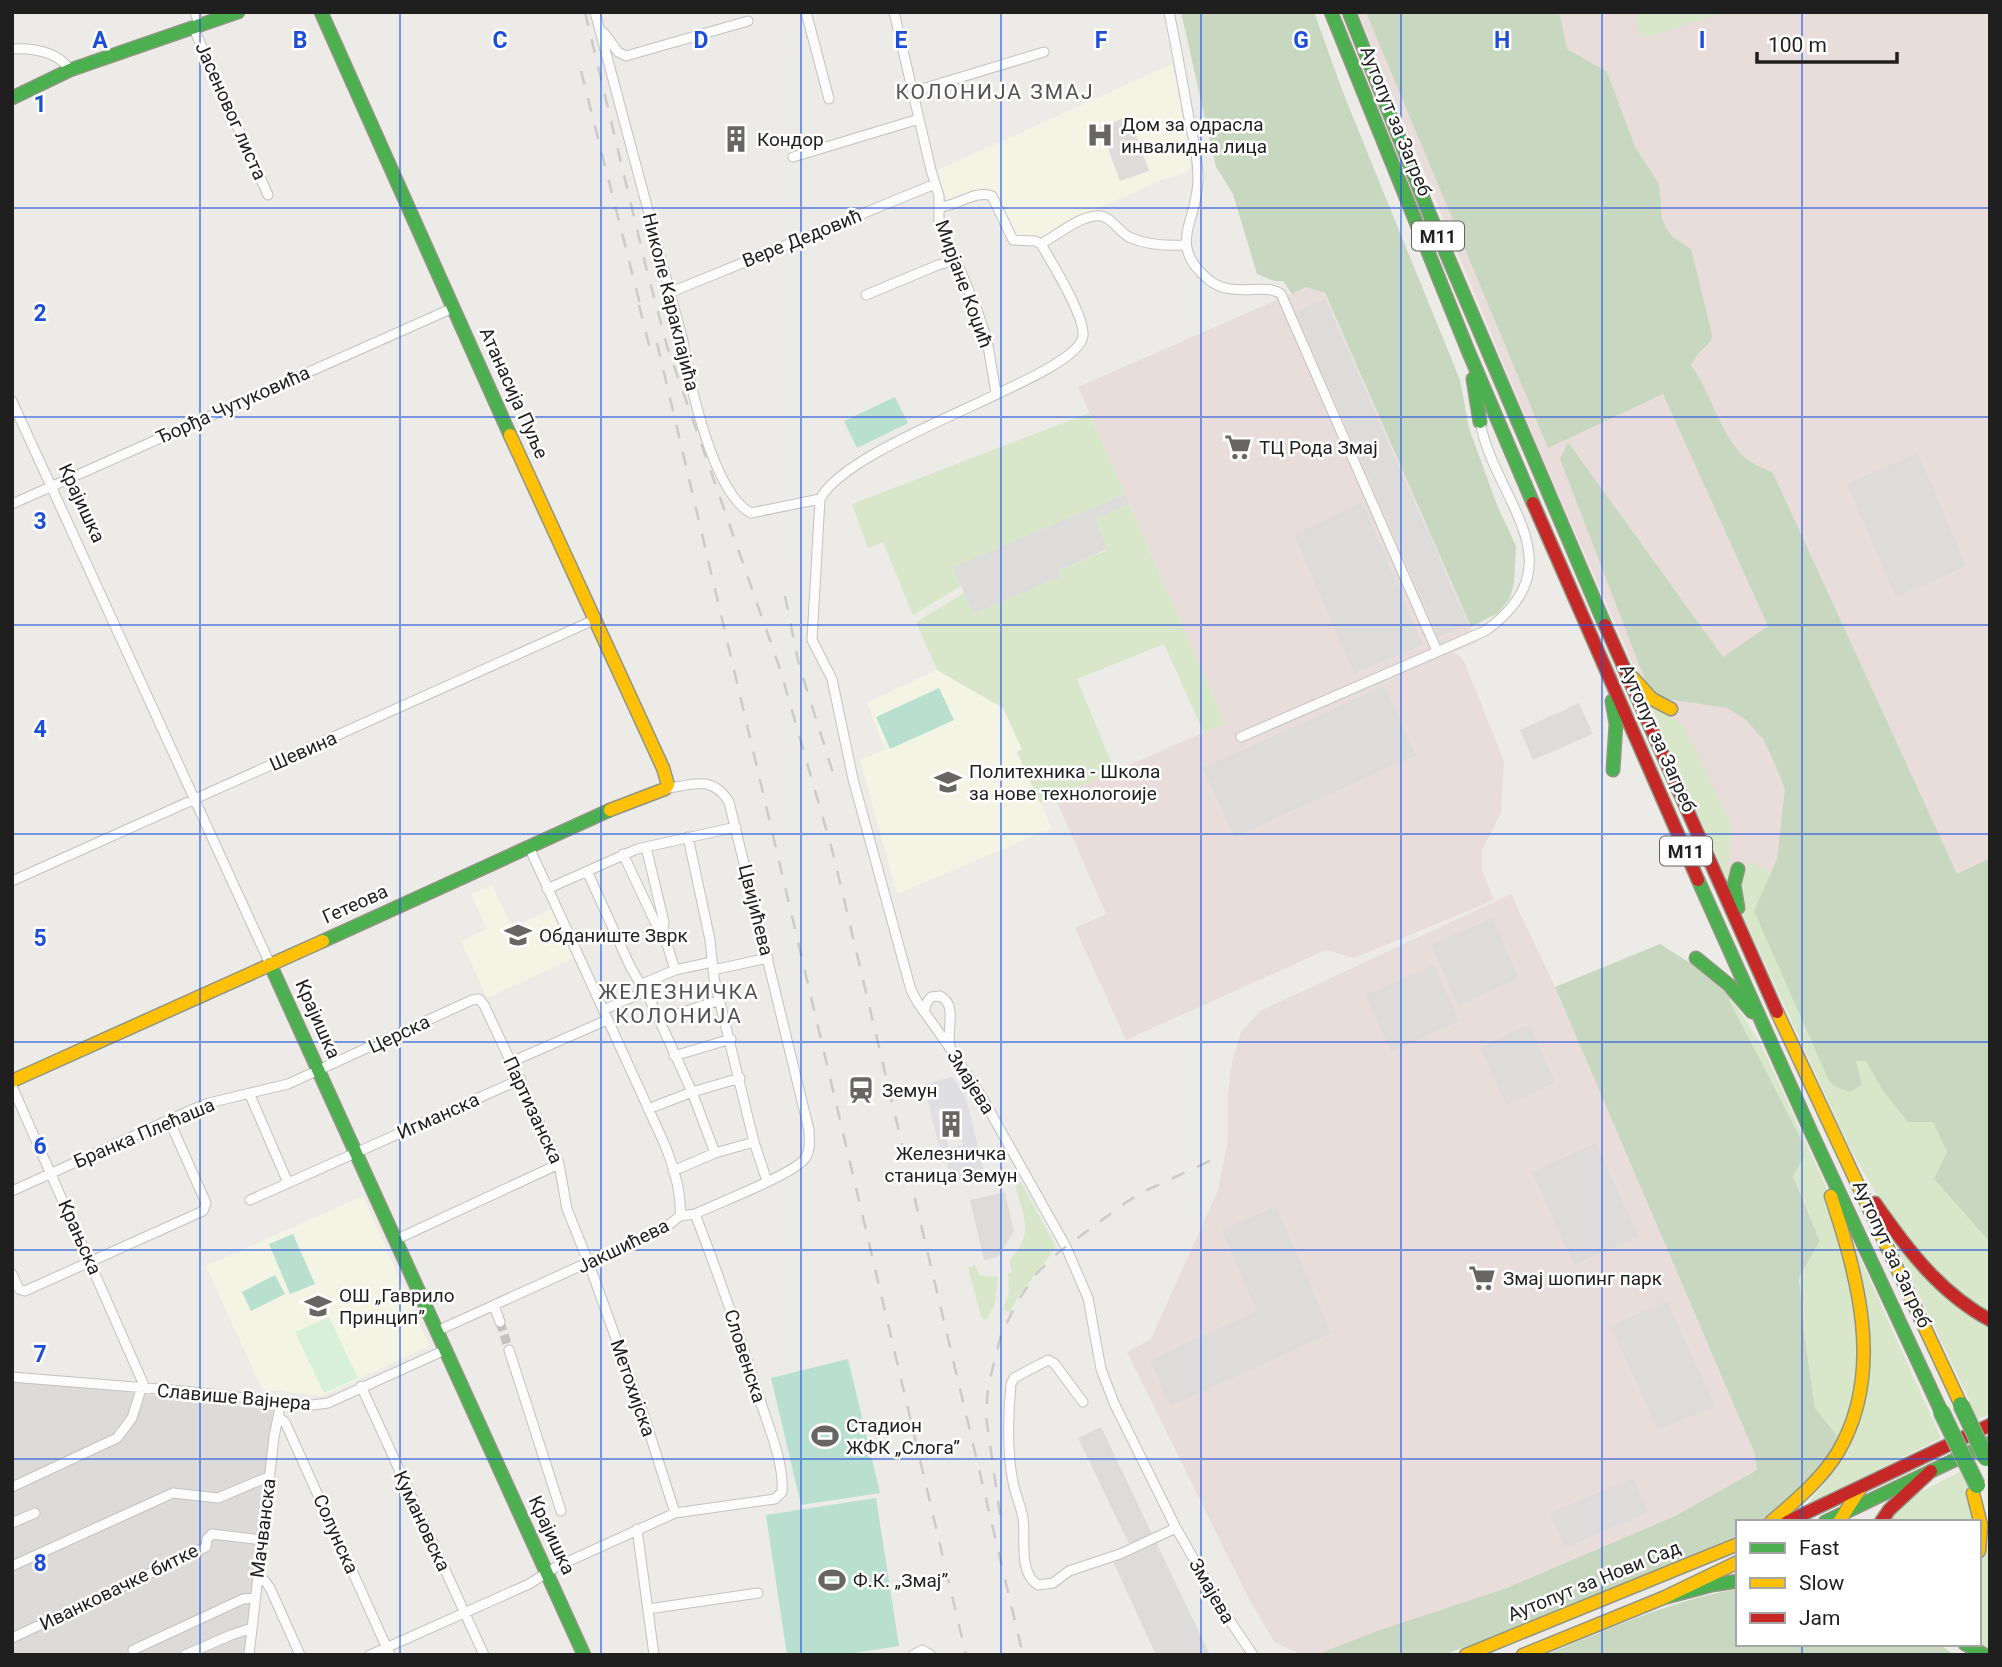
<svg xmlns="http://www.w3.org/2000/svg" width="2002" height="1667" font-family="Roboto,sans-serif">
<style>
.residential{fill:#dcdbd9}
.commercial{fill:#e9dddb}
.education{fill:#f4f4e5}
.grass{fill:#d8e7ca}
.forest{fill:#c8d8c0}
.park{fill:#d8f0d9}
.pitch{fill:#b8dfcf}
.parking{fill:#dddcdb}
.plaza{fill:#dfdee2;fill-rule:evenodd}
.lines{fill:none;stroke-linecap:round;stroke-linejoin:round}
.street-tunnel{stroke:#c3c2c0;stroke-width:9;stroke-dasharray:9 4.5;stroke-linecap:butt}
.street-casing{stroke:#c2c2c0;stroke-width:11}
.fast-casing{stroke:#929582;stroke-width:15}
.slow-casing{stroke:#929582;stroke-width:15}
.jam-casing{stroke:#929582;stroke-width:15}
.street{stroke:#fcfcfc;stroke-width:9}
.fast{stroke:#4caf50;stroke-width:12}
.slow{stroke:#ffc107;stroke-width:12}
.jam{stroke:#c62828;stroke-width:12}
.rail{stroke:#cbcbca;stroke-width:2.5;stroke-dasharray:14 14;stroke-linecap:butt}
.fast-bridge-casing{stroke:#bea2aa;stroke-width:18;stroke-linecap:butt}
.fast-bridge{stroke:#4caf50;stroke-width:16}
.grid{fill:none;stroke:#1d4ed8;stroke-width:2;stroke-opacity:0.55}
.labels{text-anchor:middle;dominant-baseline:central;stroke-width:5;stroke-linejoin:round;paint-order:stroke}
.shield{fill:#fff;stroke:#626262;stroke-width:2}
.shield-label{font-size:18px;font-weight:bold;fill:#1f1f1f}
.street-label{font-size:19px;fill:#1f1f1f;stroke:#fff}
.poi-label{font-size:19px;fill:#1f1f1f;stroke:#fff;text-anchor:start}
.neighbourhood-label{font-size:21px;letter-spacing:2px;fill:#525252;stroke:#fff}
.grid-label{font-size:23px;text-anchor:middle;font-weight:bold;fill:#1d4ed8;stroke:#fff;stroke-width:5;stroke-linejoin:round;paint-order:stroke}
</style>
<rect width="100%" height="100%" fill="#ecebe8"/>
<path class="residential" d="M12 1381 110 1390 273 1410 245 1655H12Z"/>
<path class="commercial" d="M1358 12H1990V1315L1863 1172 1849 1146 1738 904 1540 452Z
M1306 287 1324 293 1477 642 1453 653 1460 656 1465 663 1504 761 1501 813 1482 850V870L1494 900 1354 958 1326 950 1126 1040 1075 928 1106 914 1055 797 1225 723 1078 387Z
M1511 894 1555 987 1754 1452 1757 1470 1675 1516 1504 1589 1316 1655H1302L1274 1642 1249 1599 1127 1352 1151 1339 1218 1190 1228 1140V1093L1232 1062 1241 1032 1260 1011Z"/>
<path class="education" d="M1172 64 1192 163 1188 172 1158 181 1038 237 1016 239 996 195 986 187 953 203 948 202 936 171Z
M937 670 1003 708 1022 750 1017 753 1052 828 897 894 860 760 885 749 867 703Z
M492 885 512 927 551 910 573 958 487 998 461 941 487 929 471 894Z
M363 1196 429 1346 322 1396 262 1389 206 1266Z"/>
<path class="grass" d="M1635 12H1726L1645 38 1640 36Z
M1089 413 1125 494 954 567 961 586 913 615 883 542 868 548 852 504Z
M1129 504 1225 723 1204 733 1164 644 1077 679 1115 771 1040 803 1017 752 1022 749 1003 708 937 670 916 622 964 593 973 613 1061 575 1059 570 1107 550 1094 519Z
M1650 705 1678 722 1685 729 1729 820 1732 831 1728 881Z
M1750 862 1771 872 1755 911 1836 1087 1850 1092 1862 1085 1856 1060 1866 1061 1883 1091 1933 1122 1947 1152 1934 1179 1990 1242V1315L1942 1279 1878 1197 1849 1146 1738 904 1742 875Z
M1731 997 1762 1046 1828 1191 1857 1315 1859 1385 1838 1437 1815 1408 1804 1332 1799 1278 1820 1241 1793 1175 1804 1157 1729 1000Z
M1021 1182 1056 1247 1018 1297 1009 1313 1003 1309 1009 1293 1008 1274 1012 1272 1010 1260C1035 1232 1023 1218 1015 1184Z
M1887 1226 1990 1326V1414L1978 1419Z
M1855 1247 1941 1438 1807 1505 1828 1479 1849 1445 1862 1407Z
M975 1265 980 1275 991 1277 998 1276 995 1304 986 1320 981 1316 968 1268Z
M1960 1472 1973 1498 1977 1522H1886L1914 1495Z
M1987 1528 1990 1533V1652L1979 1644V1558Z"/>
<path class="forest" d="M1181 12H1314L1344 95 1460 380 1469 428 1497 505 1516 546 1514 583 1510 598 1498 613 1471 627 1325 293 1306 287 1292 294 1283 281H1274L1257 274 1233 194 1216 167Z
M1366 12H1559L1567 49 1607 72 1635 147 1659 184 1662 218 1666 228 1673 237 1691 249 1712 334 1711 341 1697 355 1691 365C1711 393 1719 432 1744 457 1751 464 1764 468 1773 473L1957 874 1990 858V1242L1934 1179 1947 1152 1933 1122H1908L1883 1091 1866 1061H1856L1862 1085 1850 1092 1836 1087 1829 1081 1754 911 1777 859 1785 789 1775 764 1763 739 1745 719 1727 708 1661 698 1645 680 1560 459 1568 442 1723 657 1768 626 1663 394 1548 448Z
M1660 944 1692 964 1731 997 1729 1000 1802 1141 1804 1157 1793 1176 1820 1241 1799 1278 1804 1332 1815 1408 1838 1437 1832 1456 1780 1511 1761 1522H1738V1535L1571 1607 1443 1655H1316L1377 1631 1504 1589 1675 1516 1757 1470 1754 1452 1555 987Z
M1738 1589V1644H1939L1954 1655H1545C1608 1630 1670 1600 1738 1589Z"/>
<path class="park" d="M329 1317 358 1378 324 1393 295 1332Z"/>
<path class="pitch" d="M895 397 908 423 857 448 844 421Z
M939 688 954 720 890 749 876 717Z
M293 1234 315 1284 290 1294 269 1244Z
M275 1275 285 1294 251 1311 242 1292Z
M848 1359 880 1493 801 1505 771 1378Z
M876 1498 899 1646 841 1655H787L766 1515Z"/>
<path class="parking" d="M1129 116 1149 171 1120 181 1100 127Z
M1325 299 1468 624 1439 637 1296 312Z
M1918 453 1966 566 1896 597 1847 484Z
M1125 494 1129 504 1095 519 1107 549 1059 570 1061 576 973 614 953 567Z
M1362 502 1423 645 1354 673 1294 535Z
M1384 686 1416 755 1234 837 1203 768Z
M1579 703 1593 734 1533 760 1520 730Z
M1492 918 1519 978 1458 1005 1431 945Z
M1434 965 1459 1021 1391 1052 1366 995Z
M1529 1025 1555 1082 1507 1105 1480 1047Z
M1596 1143 1638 1236 1574 1265 1532 1172Z
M1005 1192 1014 1231 998 1257 984 1260 970 1200Z
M1276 1206 1331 1333 1170 1406 1150 1360 1257 1311 1222 1230Z
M1667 1301 1715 1406 1658 1430 1611 1326Z
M1101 1427 1210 1655H1156L1111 1557 1131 1548 1078 1438Z
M1633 1478 1648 1512 1565 1548 1550 1513Z"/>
<path class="plaza" d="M953 1077 966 1098 985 1175 954 1181 938 1143 924 1084ZM950 1108 955 1116 960 1115 963 1132 960 1133 963 1145 949 1148 945 1134H942L937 1111Z"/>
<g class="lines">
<path class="street-tunnel" d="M500 1322 509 1350"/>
<defs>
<path id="street" d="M195 12 199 25
M595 12 683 341C689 382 713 493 751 513L820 499
M806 12 829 99
M894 12 931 170 939 196V221L976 307 987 340 996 393
M1169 12C1176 46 1182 79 1188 113 1192 134 1198 155 1198 177 1199 221 1165 244 1209 280 1232 299 1265 282 1281 294L1437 651
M193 27 268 195
M604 33 618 52 626 56 748 21
M12 49C34 48 57 51 70 70
M912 92 1044 52
M793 157 919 119
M1041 244C1057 235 1077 218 1095 216 1111 213 1117 232 1131 238 1148 245 1167 246 1185 245
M669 293 935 184
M866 295 938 265 956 260
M12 401 270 964
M820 499 812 640 832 679 853 779 911 990 918 1003 950 1048 983 1099 1066 1247 1088 1298 1101 1369 1114 1403 1176 1528 1226 1615 1253 1655
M820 499C852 439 1079 377 1083 336 1085 316 1052 263 1041 244L1035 241 1013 240 992 196C976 189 956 207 939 207
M12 504 453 308
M1241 737 1485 631C1580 564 1495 501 1480 422
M688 837 710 940 714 978 754 1142 767 1181
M529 847 664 1143C673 1165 682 1192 680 1216
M646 847 664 922 663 931 675 970
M623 854 656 924 663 931
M587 871 630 966 652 1004 692 1092 715 1153
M12 881 594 620
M547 889 637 849 736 827
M713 970 768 958
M640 985 675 970 712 962
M603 1010 644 992
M924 1012 926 1004 931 997 940 996C958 1005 946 1029 950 1046
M659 1020 720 1000
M674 1056 731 1039
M511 1062 607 1020
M12 1086 143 1383 132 1418 117 1438 12 1487
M250 1095 288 1183
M648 1109 692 1092 740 1078
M673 1171 715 1153 754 1142
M12 1191 191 1110 209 1103 288 1084 472 1000 479 999 484 1005 559 1164 567 1209 589 1264 644 1416 675 1513
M250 1200 521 1079
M395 1240 559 1164
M12 1274 19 1289 25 1291 203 1211 206 1203 169 1120
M494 1306 500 1322
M437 1331 666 1227 680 1216 695 1214C715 1204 798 1173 806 1157 811 1149 809 1139 809 1130L729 802C712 774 692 785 665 789
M509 1350 561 1511
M12 1377 183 1391 312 1405 328 1403 445 1350
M361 1386 484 1655
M1083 1402 1054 1363 1048 1360 1014 1378 1011 1384C1008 1413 1007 1453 1013 1482 1015 1494 1021 1506 1023 1518 1026 1538 1018 1573 1038 1585L1053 1583 1069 1571 1120 1554 1176 1528
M278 1417 285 1422 390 1655
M12 1523 35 1513
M637 1529 654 1655
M12 1566 173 1493 218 1498 270 1476
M257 1577 265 1581 270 1588 300 1655
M648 1609 758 1593
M12 1638 206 1547 207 1539 212 1534 262 1540
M133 1650 243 1599 255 1598
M185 1655 231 1635 252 1628
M249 1655 274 1437 281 1402
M370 1655 529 1584 556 1567 675 1513 775 1499 782 1492C784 1463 770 1431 761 1403 741 1339 719 1276 695 1214
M913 1655 922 1650 931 1655"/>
<path id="fast" d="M321 12 510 435
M1331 12 1469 353 1533 503
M1349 12 1429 213 1605 625
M12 98 70 70 238 12
M1473 379 1480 422
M1612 701 1616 724 1613 770
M1738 869 1734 885 1738 908
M1698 880 1812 1134 1941 1411
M323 941 610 810
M1696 958 1729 985 1752 1012
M270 964 584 1655
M1825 1522 1990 1443
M1663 1598 1712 1585 1738 1581
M1965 1644 1985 1655"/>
<path id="slow" d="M510 435 663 768 668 785 665 789 610 810
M1633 678 1652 699 1671 709
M1777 1012 1961 1405
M12 1081 323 941
M1973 1493 1981 1525 1979 1551
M1771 1522C1795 1501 1821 1480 1838 1452 1885 1372 1858 1278 1831 1196
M1839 1522 1860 1489
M1466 1655 1738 1544
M1523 1655 1663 1598 1738 1562"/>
<path id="jam" d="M1533 503 1698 880
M1605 625 1777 1012
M1875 1203C1907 1249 1940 1293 1990 1320
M1787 1522 1990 1425
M1881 1522 1889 1510 1931 1471"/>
</defs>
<use href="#street" class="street-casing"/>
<use href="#fast" class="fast-casing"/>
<use href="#slow" class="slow-casing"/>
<use href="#jam" class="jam-casing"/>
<use href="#street" class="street"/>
<use href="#fast" class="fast"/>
<use href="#slow" class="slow"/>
<use href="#jam" class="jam"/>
<path class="rail" d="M585 12 646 267 667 346 780 669 833 853 1023 1655
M581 71 642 312
M639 305 652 357
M657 343 966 1655
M785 596 799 665 833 773
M1000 1515 986 1416 988 1387 1001 1335 1017 1302 1037 1273 1060 1251 1125 1203 1143 1192 1216 1158"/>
<defs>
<path id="fast-bridge" d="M1961 1405 1986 1458
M1941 1411 1977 1485"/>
</defs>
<use href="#fast-bridge" class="fast-bridge-casing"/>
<use href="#fast-bridge" class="fast-bridge"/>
</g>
<path class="grid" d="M200 12V1655M400 12V1655M601 12V1655M801 12V1655M1001 12V1655M1201 12V1655M1401 12V1655M1602 12V1655M1802 12V1522M12 208H1990M12 417H1990M12 625H1990M12 834H1990M12 1042H1990M12 1250H1990M12 1459H1990M1802 1644V1655"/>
<defs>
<symbol id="hospital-bare" viewBox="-9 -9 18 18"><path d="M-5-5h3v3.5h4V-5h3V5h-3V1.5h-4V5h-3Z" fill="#676665" stroke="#fff" stroke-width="2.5" paint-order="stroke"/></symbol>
<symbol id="building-bare" viewBox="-9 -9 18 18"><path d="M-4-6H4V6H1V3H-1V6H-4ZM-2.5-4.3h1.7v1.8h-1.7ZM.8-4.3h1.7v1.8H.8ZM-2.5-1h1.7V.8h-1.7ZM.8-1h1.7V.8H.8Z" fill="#676665" stroke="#fff" stroke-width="2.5" paint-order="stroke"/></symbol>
<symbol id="supermarket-bare" viewBox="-9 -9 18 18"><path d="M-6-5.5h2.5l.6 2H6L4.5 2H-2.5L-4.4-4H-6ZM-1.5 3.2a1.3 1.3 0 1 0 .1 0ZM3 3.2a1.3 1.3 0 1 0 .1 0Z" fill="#676665" stroke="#fff" stroke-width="2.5" paint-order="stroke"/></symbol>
<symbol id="school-bare" viewBox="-9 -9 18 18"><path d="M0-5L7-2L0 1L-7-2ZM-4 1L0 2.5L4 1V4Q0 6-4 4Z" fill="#676665" stroke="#fff" stroke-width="2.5" paint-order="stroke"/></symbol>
<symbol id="station-bare" viewBox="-9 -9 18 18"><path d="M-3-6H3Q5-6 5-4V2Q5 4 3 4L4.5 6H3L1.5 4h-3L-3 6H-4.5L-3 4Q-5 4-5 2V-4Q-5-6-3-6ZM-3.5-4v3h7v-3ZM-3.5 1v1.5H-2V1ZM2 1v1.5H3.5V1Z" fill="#676665" stroke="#fff" stroke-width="2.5" paint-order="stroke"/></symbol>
<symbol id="stadium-bare" viewBox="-9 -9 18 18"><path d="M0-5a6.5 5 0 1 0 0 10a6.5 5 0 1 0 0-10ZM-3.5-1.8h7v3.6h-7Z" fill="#676665" stroke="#fff" stroke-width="2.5" paint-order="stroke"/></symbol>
</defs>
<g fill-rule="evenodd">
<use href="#hospital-bare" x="1081" y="116" width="38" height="38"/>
<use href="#building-bare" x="717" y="120" width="38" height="38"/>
<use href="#supermarket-bare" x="1219" y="428" width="38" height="38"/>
<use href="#school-bare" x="929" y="763" width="38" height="38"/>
<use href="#school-bare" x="499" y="916" width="38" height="38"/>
<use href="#station-bare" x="842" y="1071" width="38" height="38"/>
<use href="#building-bare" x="932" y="1105" width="38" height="38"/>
<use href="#supermarket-bare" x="1463" y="1259" width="38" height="38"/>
<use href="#school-bare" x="299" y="1287" width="38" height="38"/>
<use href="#stadium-bare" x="806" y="1417" width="38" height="38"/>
<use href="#stadium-bare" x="813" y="1561" width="38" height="38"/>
</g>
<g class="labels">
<g class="shield">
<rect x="1412" y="221.5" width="52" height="29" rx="5"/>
<rect x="1660" y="836.5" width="52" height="29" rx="5"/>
</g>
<g class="shield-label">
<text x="1438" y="236">M11</text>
<text x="1686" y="851">M11</text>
</g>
<g class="street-label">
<text transform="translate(231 111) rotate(66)">Јасеновог листа</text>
<text transform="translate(1396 121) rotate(68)">Аутопут за Загреб</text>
<text transform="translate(802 238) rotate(-22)">Вере Дедовић</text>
<text transform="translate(964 284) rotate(70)">Мирјане Коџић</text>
<text transform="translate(671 302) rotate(76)">Николе Караклајића</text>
<text transform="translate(514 393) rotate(66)">Атанасија Пуље</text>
<text transform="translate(233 405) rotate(-24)">Ђорђа Чутуковића</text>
<text transform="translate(82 503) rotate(65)">Крајишка</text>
<text transform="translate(1658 738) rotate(66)">Аутопут за Загреб</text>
<text transform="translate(303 751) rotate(-24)">Шевина</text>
<text transform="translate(355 904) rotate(-24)">Гетеова</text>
<text transform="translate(756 910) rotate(76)">Цвијићева</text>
<text transform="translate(318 1019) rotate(66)">Крајишка</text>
<text transform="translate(399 1034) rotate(-25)">Церска</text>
<text transform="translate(971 1082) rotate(58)">Змајева</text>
<text transform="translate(533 1110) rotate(65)">Партизанска</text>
<text transform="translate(438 1116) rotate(-24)">Игманска</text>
<text transform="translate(144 1133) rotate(-23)">Бранка Плећаша</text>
<text transform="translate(80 1237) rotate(66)">Крањска</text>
<text transform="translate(623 1246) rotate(-26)">Јакшићева</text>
<text transform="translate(1892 1254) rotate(65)">Аутопут за Загреб</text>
<text transform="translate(745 1356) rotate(72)">Словенска</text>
<text transform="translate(633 1388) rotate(71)">Метохијска</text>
<text transform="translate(234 1397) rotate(5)">Славише Вајнера</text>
<text transform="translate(422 1521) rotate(65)">Кумановска</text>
<text transform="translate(263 1528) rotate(-83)">Мачванска</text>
<text transform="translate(336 1534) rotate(66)">Солунска</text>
<text transform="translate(552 1535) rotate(65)">Крајишка</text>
<text transform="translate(1594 1581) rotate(-22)">Аутопут за Нови Сад</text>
<text transform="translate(119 1587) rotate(-26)">Иванковачке битке</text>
<text transform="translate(1212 1591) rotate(60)">Змајева</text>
</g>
<g class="poi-label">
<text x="1121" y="124">Дом за одрасла<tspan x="1121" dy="22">инвалидна лица</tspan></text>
<text x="757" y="139">Кондор</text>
<text x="1259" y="447">ТЦ Рода Змај</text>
<text x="969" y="771">Политехника - Школа<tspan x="969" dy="22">за нове технологоије</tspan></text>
<text x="539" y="935">Обданиште Зврк</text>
<text x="882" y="1090">Земун</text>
<text x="951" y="1153" text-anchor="middle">Железничка<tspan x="951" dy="22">станица Земун</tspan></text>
<text x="1503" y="1278">Змај шопинг парк</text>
<text x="339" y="1295">ОШ „Гаврило<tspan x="339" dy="22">Принцип”</tspan></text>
<text x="846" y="1425">Стадион<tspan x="846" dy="22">ЖФК „Слога”</tspan></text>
<text x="853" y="1580">Ф.К. „Змај”</text>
</g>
<g class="neighbourhood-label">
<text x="995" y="92">КОЛОНИЈА ЗМАЈ</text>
<text x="679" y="992">ЖЕЛЕЗНИЧКА<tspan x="679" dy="24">КОЛОНИЈА</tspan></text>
</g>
</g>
<g class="grid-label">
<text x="100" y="48">A</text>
<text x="300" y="48">B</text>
<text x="500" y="48">C</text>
<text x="701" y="48">D</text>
<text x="901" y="48">E</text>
<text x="1101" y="48">F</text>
<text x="1301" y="48">G</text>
<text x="1502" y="48">H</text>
<text x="1702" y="48">I</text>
<text x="40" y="112">1</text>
<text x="40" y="321">2</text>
<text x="40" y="529">3</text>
<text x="40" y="737">4</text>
<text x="40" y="946">5</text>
<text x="40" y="1154">6</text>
<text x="40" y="1362">7</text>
<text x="40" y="1571">8</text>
</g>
<rect width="2002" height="1667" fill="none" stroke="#1f1f1f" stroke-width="28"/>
<rect x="1736" y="1520" width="245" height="126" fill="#ffffff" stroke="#a5a5a5" stroke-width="2"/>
<rect x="1750" y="1543" width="35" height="10" fill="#4caf50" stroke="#a5a5a5" stroke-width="2"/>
<text x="1799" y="1555" font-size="21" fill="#1f1f1f">Fast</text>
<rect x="1750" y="1578" width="35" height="10" fill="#ffc107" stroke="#a5a5a5" stroke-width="2"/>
<text x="1799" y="1590" font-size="21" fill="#1f1f1f">Slow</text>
<rect x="1750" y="1613" width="35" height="10" fill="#c62828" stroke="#a5a5a5" stroke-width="2"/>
<text x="1799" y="1625" font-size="21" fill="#1f1f1f">Jam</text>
<path d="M1757 52v10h140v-10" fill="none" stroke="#1f1f1f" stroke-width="3.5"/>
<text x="1768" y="52" font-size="21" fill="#1f1f1f" stroke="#ffffff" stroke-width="5" paint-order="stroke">100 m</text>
</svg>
